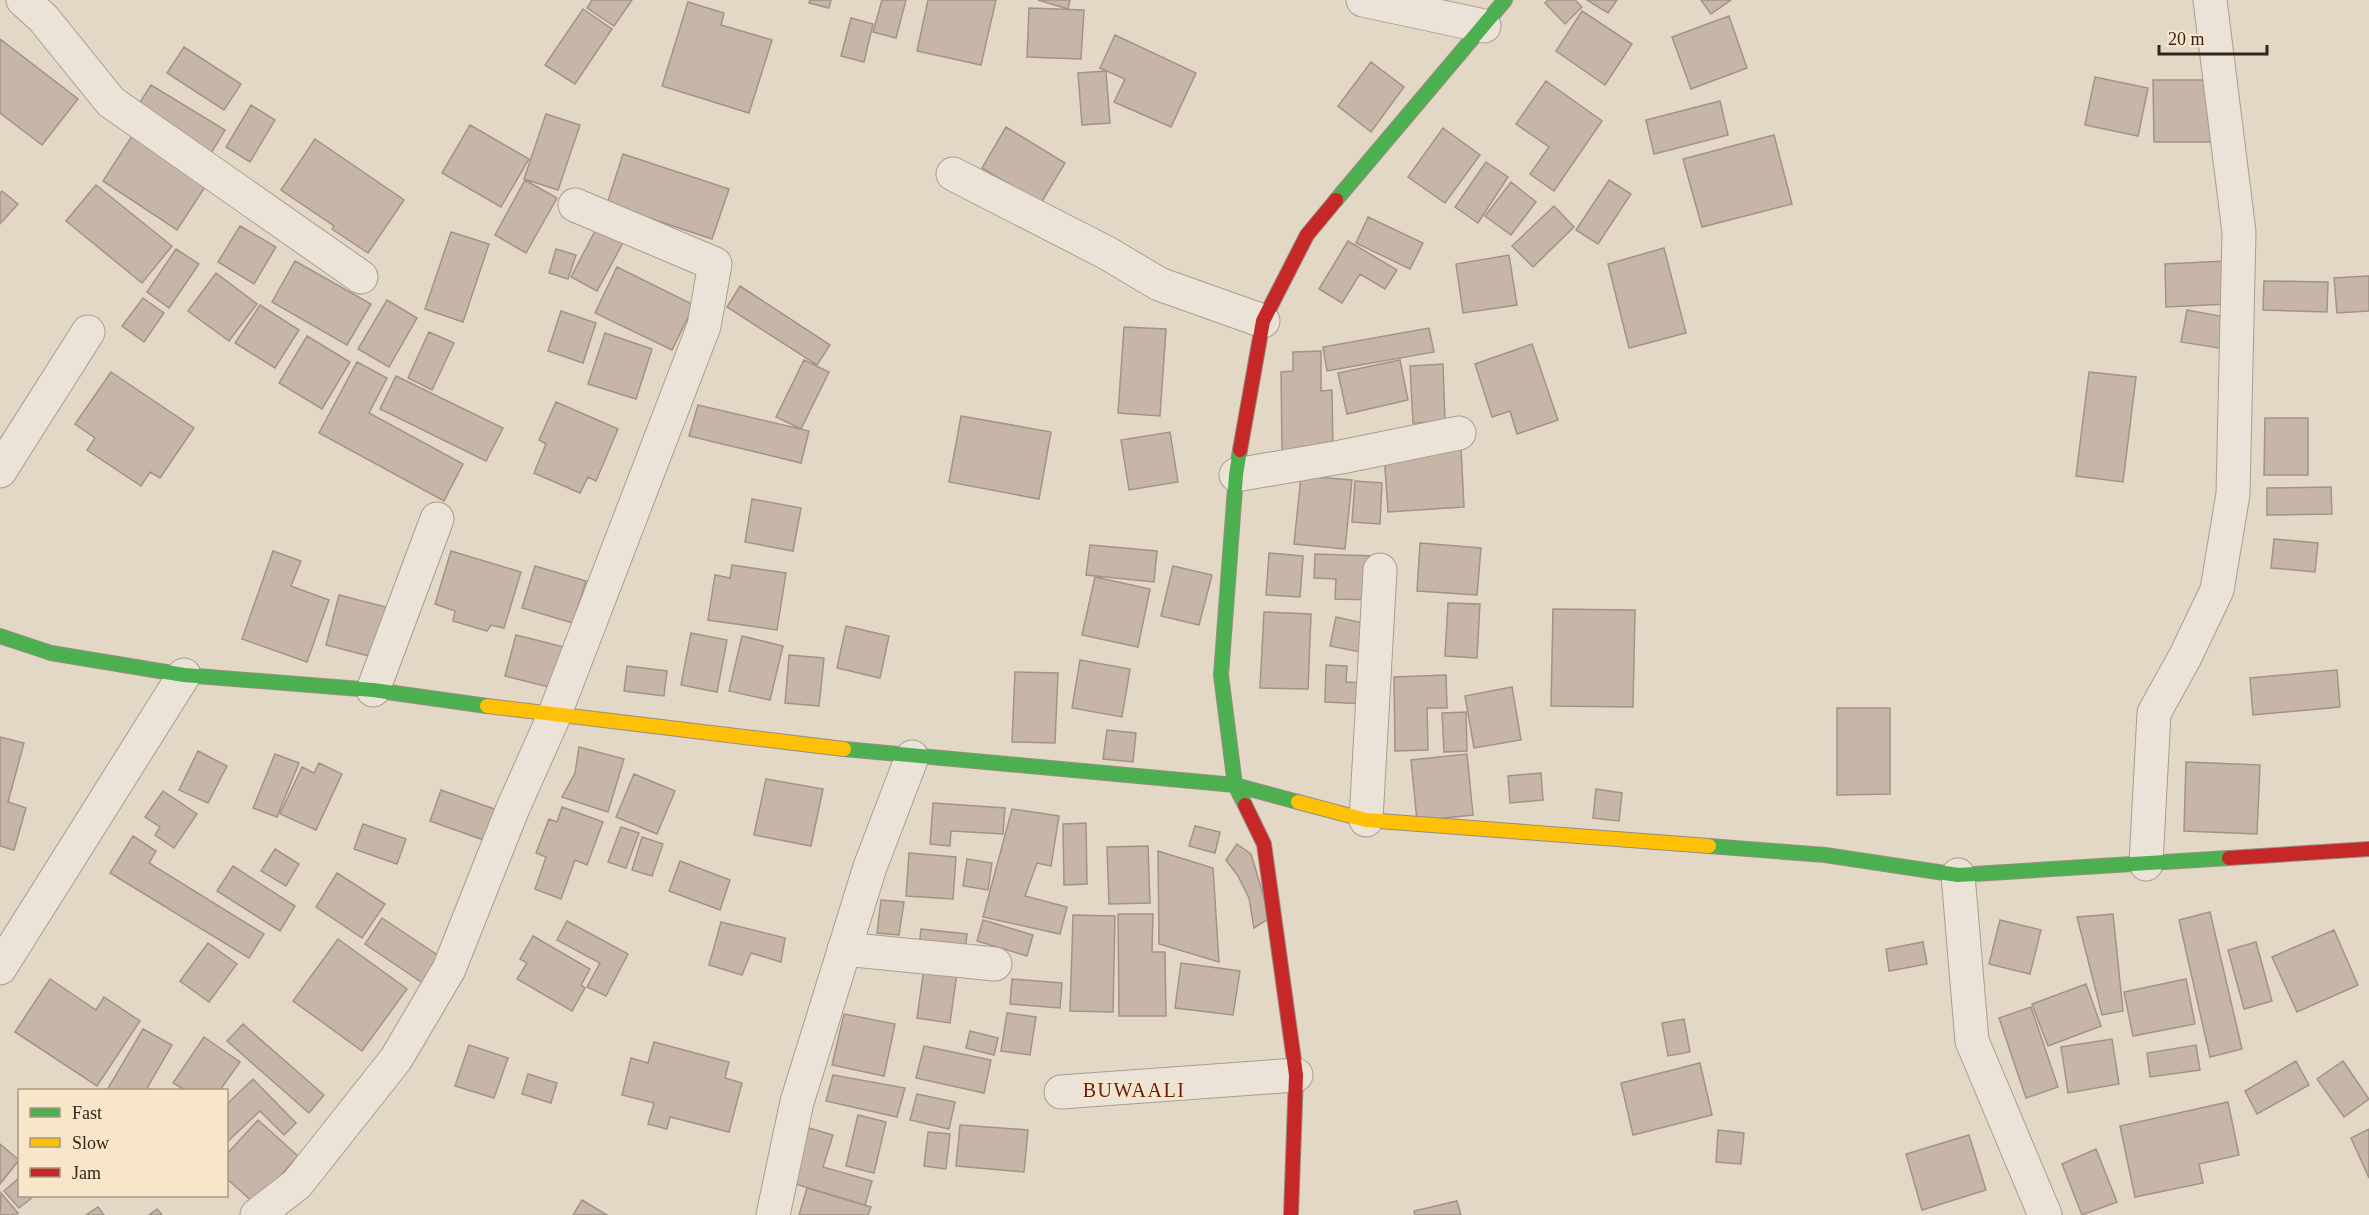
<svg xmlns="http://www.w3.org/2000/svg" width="2369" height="1215" font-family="'Times New Roman',serif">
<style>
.building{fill:#c7b5a7;stroke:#a29386;stroke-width:1.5}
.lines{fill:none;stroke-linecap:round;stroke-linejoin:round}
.street-casing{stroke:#a79d90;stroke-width:35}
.fast-casing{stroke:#978c80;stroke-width:16}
.slow-casing{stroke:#978c80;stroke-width:16}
.jam-casing{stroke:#978c80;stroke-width:16}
.street{stroke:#ebe3d8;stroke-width:33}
.fast{stroke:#4caf50;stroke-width:14}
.slow{stroke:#ffc107;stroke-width:14}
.jam{stroke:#c62828;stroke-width:14}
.labels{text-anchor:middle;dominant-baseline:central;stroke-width:4.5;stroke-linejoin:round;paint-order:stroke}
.quarter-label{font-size:20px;letter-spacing:1.5px;fill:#642016;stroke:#f7e6c9}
</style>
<rect width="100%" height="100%" fill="#e3d8c6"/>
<path class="building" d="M592 0H632L614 26 587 8Z
M810 0H831L829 8 809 3Z
M882 0H906L896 38 873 32Z
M928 0H996L981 65 917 51Z
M1038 0H1070L1068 9Z
M1548 0H1575L1582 7 1565 24 1545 3Z
M1587 0H1617L1608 13Z
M1701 0H1731L1711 14Z
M688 2 724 13 721 25 772 40 749 113 662 86Z
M1029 8 1084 10 1081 59 1027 57Z
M583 9 612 29 575 84 545 65Z
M1582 11 1632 44 1605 85 1556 51Z
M1729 16 1747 68 1691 89 1672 37Z
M851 18 873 24 864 62 841 56Z
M1115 35 1196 73 1171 127 1114 102 1125 79 1100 68Z
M0 39 78 99 42 145 0 113Z
M184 47 241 84 224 110 167 73Z
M1371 62 1404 87 1371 132 1338 106Z
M1106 71 1110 123 1082 125 1078 73Z
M2095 77 2148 88 2138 136 2085 125Z
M2153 80H2215L2216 142H2154Z
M1546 81 1602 121 1554 191 1530 174 1549 147 1516 124Z
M151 85 225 130 210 155 135 110Z
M1720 101 1728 135 1654 154 1646 120Z
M251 105 275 120 250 162 226 147Z
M546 114 580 125 558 190 524 179Z
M470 125 529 159 501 207 442 173Z
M1006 127 1065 163 1041 203 982 168Z
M1443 128 1480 155 1445 203 1408 177Z
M1774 135 1792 204 1702 227 1683 159Z
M132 136 207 184 177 230 103 181Z
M315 139 404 200 368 253 332 229 334 226 281 190Z
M623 154 729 189 712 239 607 204Z
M1486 162 1508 177 1478 223 1455 207Z
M525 180 557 198 526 253 495 235Z
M1609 180 1631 194 1598 244 1576 230Z
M1511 182 1536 202 1511 235 1485 216Z
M96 185 172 246 142 283 66 221Z
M2 191 18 204 0 224V193Z
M1554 206 1574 227 1533 267 1512 246Z
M1368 217 1423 243 1410 269 1356 243Z
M240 226 276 247 254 284 218 262Z
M597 227 624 241 597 291 571 277Z
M451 232 489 244 463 322 425 309Z
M1348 241 1397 270 1385 289 1360 274 1342 303 1319 289Z
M1664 248 1686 333 1629 348 1608 264Z
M176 249 199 264 169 308 147 292Z
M556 249 576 255 568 279 549 273Z
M1509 255 1517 305 1463 313 1456 264Z
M295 261 371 304 347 345 272 302Z
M2225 261 2227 304 2166 307 2165 264Z
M617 267 694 305 672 350 595 313Z
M216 273 257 304 229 341 188 311Z
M2369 276V311L2337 313 2334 278Z
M2264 281 2328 282 2327 312 2263 310Z
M740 286 830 345 817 365 727 307Z
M143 298 164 313 144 342 122 326Z
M387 300 417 318 389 367 358 349Z
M260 305 299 330 275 368 235 343Z
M2187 310 2231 318 2225 349 2181 342Z
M561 311 596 323 583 363 548 351Z
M1124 327 1166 329 1160 416 1118 413Z
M1429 328 1434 352 1327 371 1323 347Z
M429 332 454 343 432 390 408 378Z
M605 333 652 349 636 399 588 384Z
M307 336 350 362 322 409 279 383Z
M1532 344 1558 420 1517 434 1510 411 1492 417 1475 364Z
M1321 351V391L1332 390 1333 451 1282 452 1281 372 1293 371V352Z
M804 360 829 372 801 429 776 417Z
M1400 360 1408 400 1347 414 1338 373Z
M357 362 387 378 369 413 463 464 444 501 319 433Z
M1443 364 1445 422 1413 423 1410 366Z
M111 372 194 428 160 478 150 472 141 486 87 450 95 438 75 424Z
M2089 372 2136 377 2123 482 2076 476Z
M396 376 503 428 486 461 380 409Z
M556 402 618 429 596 481 588 477 580 493 534 473 546 444 539 440Z
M698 405 809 431 801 463 689 436Z
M961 416 1051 432 1039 499 949 482Z
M2265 418H2308V475H2264Z
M1170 432 1178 482 1129 490 1121 440Z
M1461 448 1464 507 1388 512 1384 453Z
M1301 476 1352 480 1345 549 1294 544Z
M1355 481 1382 483 1380 524 1352 522Z
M2331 487 2332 514 2267 515V488Z
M752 499 801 508 793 551 745 542Z
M2274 539 2318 543 2315 572 2271 568Z
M1420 543 1481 548 1477 595 1417 591Z
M1090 545 1157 551 1154 582 1086 575Z
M273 551 301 561 291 586 329 600 307 662 242 639Z
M451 551 521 572 504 628 491 625 487 631 453 621 455 611 435 604Z
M1269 553 1303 556 1300 597 1266 595Z
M1315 554 1375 556 1374 600 1335 599 1336 579 1314 578Z
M732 565 786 573 777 630 708 620 715 575 730 578Z
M535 566 586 581 573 623 522 608Z
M1173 566 1212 575 1199 625 1161 616Z
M1095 577 1150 589 1138 647 1082 635Z
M339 595 386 607 373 657 326 645Z
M1448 603 1480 604 1477 658 1445 656Z
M1553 609 1635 610 1633 707 1551 706Z
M1264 612 1311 614 1308 689 1260 688Z
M1336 617 1372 625 1366 653 1330 646Z
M846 626 889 636 880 678 837 668Z
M691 633 727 640 717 692 681 685Z
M516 635 568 648 557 689 505 676Z
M742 636 783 646 770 700 729 691Z
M789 655 824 658 819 706 785 703Z
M1080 660 1130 669 1122 717 1072 708Z
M1326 665 1347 666 1346 682 1366 683 1365 704 1325 702Z
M627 666 667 671 664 696 624 691Z
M2337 670 2340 707 2253 715 2250 678Z
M1015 672 1058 673 1055 743 1012 742Z
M1446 675 1447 708H1427L1428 750 1395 751 1394 677Z
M1512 687 1521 740 1474 748 1465 696Z
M1837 708H1890V794L1837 795Z
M1466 712 1467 751 1444 752 1442 713Z
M1107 730 1136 733 1133 762 1103 759Z
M0 737 24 743 8 802 26 808 14 850 0 846Z
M579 747 624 759 608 812 562 797 575 773Z
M198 751 227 766 208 803 179 790Z
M275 754 299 763 277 817 253 808Z
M1467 754 1473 815 1417 821 1411 760Z
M2186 762 2260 765 2257 834 2184 831Z
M319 763 342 774 316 830 280 814 302 767 314 773Z
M1541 773 1543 800 1510 803 1508 776Z
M634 774 675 791 657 834 616 817Z
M766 779 823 789 811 846 754 835Z
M1596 789 1622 793 1619 821 1593 818Z
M441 790 500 811 489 842 430 821Z
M163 791 197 814 174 848 155 835 160 827 145 817Z
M933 803 1005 808 1003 834 951 831 950 846 930 844Z
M562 807 603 822 587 865 575 860 561 899 535 889 546 857 536 853 549 819 557 822Z
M1012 809 1059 816 1051 866 1037 863 1025 896 1067 907 1060 934 983 917Z
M1086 823 1087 884 1064 885 1063 824Z
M363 824 406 839 397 864 354 849Z
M1195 826 1220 832 1215 853 1189 846Z
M621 827 639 833 626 868 608 862Z
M133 836 156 851 149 863 264 934 249 958 110 873Z
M642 837 663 844 652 876 632 870Z
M1237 844 1251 854 1270 918 1254 928 1249 898 1238 876 1226 860Z
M1148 846 1150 903 1109 904 1107 847Z
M275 849 299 864 286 886 261 871Z
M1158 851 1213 868 1219 962 1159 944Z
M909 853 956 857 953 899 906 896Z
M967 859 992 863 988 890 963 886Z
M680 861 730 880 720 910 669 891Z
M233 866 295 906 280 931 217 891Z
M337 873 385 904 362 938 316 907Z
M881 900 904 902 899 935 877 933Z
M2210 912 2242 1049 2210 1057 2179 920Z
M1118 914H1153L1152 952H1165L1166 1016H1119Z
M2113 914 2123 1011 2102 1015 2077 917Z
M1073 915 1115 916 1113 1012 1070 1011Z
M382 918 442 958 424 984 365 944Z
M983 920 1033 935 1027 956 977 941Z
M2000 920 2041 930 2030 974 1989 964Z
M567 921 628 954 606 996 587 987 600 963 557 940Z
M721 922 785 938 781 962 751 953 742 975 709 965Z
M921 929 967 934 965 952 919 947Z
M2334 930 2358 985 2297 1012 2272 957Z
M533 936 590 969 581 985 585 988 572 1011 517 979 527 963 520 959Z
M338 939 407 989 362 1051 293 1001Z
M1923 942 1927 964 1889 971 1886 949Z
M2256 942 2272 1001 2244 1009 2228 950Z
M208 943 237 964 209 1002 180 981Z
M1181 963 1240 971 1233 1015 1175 1008Z
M924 968 957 973 950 1023 917 1018Z
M50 979 96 1010 104 997 140 1021 97 1086 15 1032Z
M1012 979 1062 983 1060 1008 1010 1004Z
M2186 979 2195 1024 2133 1036 2124 992Z
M2086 984 2101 1026 2048 1046 2032 1004Z
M2031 1007 2058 1087 2026 1098 1999 1018Z
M1007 1013 1036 1017 1030 1055 1001 1051Z
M844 1014 895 1024 884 1076 832 1065Z
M1684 1019 1690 1052 1668 1056 1662 1023Z
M243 1024 324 1095 309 1113 227 1041Z
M143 1029 172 1045 146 1090H107Z
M970 1031 998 1038 994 1055 966 1048Z
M204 1037 240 1062 220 1090H185L173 1083Z
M2112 1039 2119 1084 2068 1093 2061 1047Z
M654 1042 729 1062 725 1078 742 1083 729 1132 670 1117 667 1129 648 1124 654 1103 622 1095 631 1058 648 1063Z
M469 1045 508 1058 494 1098 455 1086Z
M2196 1045 2200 1070 2150 1077 2147 1053Z
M924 1046 991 1060 984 1093 916 1078Z
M2296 1061 2309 1085 2257 1114 2245 1091Z
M2343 1061 2369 1099 2344 1117 2317 1079Z
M1700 1063 1712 1115 1633 1135 1621 1083Z
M528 1074 557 1083 551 1103 522 1094Z
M833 1075 905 1088 897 1117 826 1101Z
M253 1079 296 1123 284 1135 260 1111 226 1143V1105Z
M917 1094 955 1102 949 1129 910 1120Z
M2228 1102 2239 1155 2199 1164 2203 1183 2135 1197 2120 1126Z
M858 1115 886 1122 874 1173 846 1166Z
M258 1120 298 1156 255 1204 226 1178V1155Z
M960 1125 1028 1130 1024 1172 956 1166Z
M809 1128 833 1135 823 1167 872 1181 865 1205 792 1183Z
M2369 1129V1178L2351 1138Z
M1718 1130 1744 1133 1741 1164 1716 1162Z
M928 1132 950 1134 946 1169 924 1166Z
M1969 1135 1986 1190 1922 1210 1906 1154Z
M0 1144 19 1160 0 1184Z
M2096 1149 2117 1202 2082 1215 2062 1164Z
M20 1177V1196H34L19 1208 4 1191Z
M807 1188 871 1207 868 1215H799Z
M1 1193 18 1213 15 1215H0Z
M582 1200 607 1215H573Z
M1457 1201 1461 1215H1415L1414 1211Z
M98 1207 104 1215H86Z
M157 1209 162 1215H149Z"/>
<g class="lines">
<defs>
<path id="street" d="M23 0 43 18 111 102 361 277
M1363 0 1484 26
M953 174 1107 253 1159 284 1263 321
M0 471 88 332
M1236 475 1341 457 1459 433
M373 690 437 519
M1366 820 1380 570
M2146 864 2154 713 2185 657 2217 590 2233 494 2239 232 2210 0
M1958 875 1972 1041 2045 1215
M844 949 995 964
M0 968 184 675
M1061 1092 1296 1075
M257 1215 297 1184 396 1059 449 969 513 808 554 716 704 326 715 264 575 205
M773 1215 797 1102 870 867 912 757"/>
<path id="fast" d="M1336 200 1505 0
M1240 450 1236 475 1221 675 1235 785 1245 805
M0 636 51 653 184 675 373 690 487 706
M844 749 1235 785 1298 802
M1709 846 1825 855 1958 875 2229 858"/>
<path id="slow" d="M487 706 844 749
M1298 802 1366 820 1709 846"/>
<path id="jam" d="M1240 450 1263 321 1307 235 1336 200
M1245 805 1264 844 1296 1075 1291 1215
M2229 858 2369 849"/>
</defs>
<use href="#street" class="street-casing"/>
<use href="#fast" class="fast-casing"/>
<use href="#slow" class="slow-casing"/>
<use href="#jam" class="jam-casing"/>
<use href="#street" class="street"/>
<use href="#fast" class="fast"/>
<use href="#slow" class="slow"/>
<use href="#jam" class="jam"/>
</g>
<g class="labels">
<g class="quarter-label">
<text x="1134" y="1090">BUWAALI</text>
</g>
</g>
<rect x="18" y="1089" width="210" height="108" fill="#f7e6c9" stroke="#a99883" stroke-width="1.5"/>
<rect x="30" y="1108" width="30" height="9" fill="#4caf50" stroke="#a99883" stroke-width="1.5"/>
<text x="72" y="1119" font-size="18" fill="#352419">Fast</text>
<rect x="30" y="1138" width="30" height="9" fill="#ffc107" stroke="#a99883" stroke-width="1.5"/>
<text x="72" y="1149" font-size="18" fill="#352419">Slow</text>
<rect x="30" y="1168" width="30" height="9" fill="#c62828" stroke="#a99883" stroke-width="1.5"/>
<text x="72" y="1179" font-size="18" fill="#352419">Jam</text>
<path d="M2159 45v9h108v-9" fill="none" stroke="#352419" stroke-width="3"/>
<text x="2168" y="45" font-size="18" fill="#352419" stroke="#f7e6c9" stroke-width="4.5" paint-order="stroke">20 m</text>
</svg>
